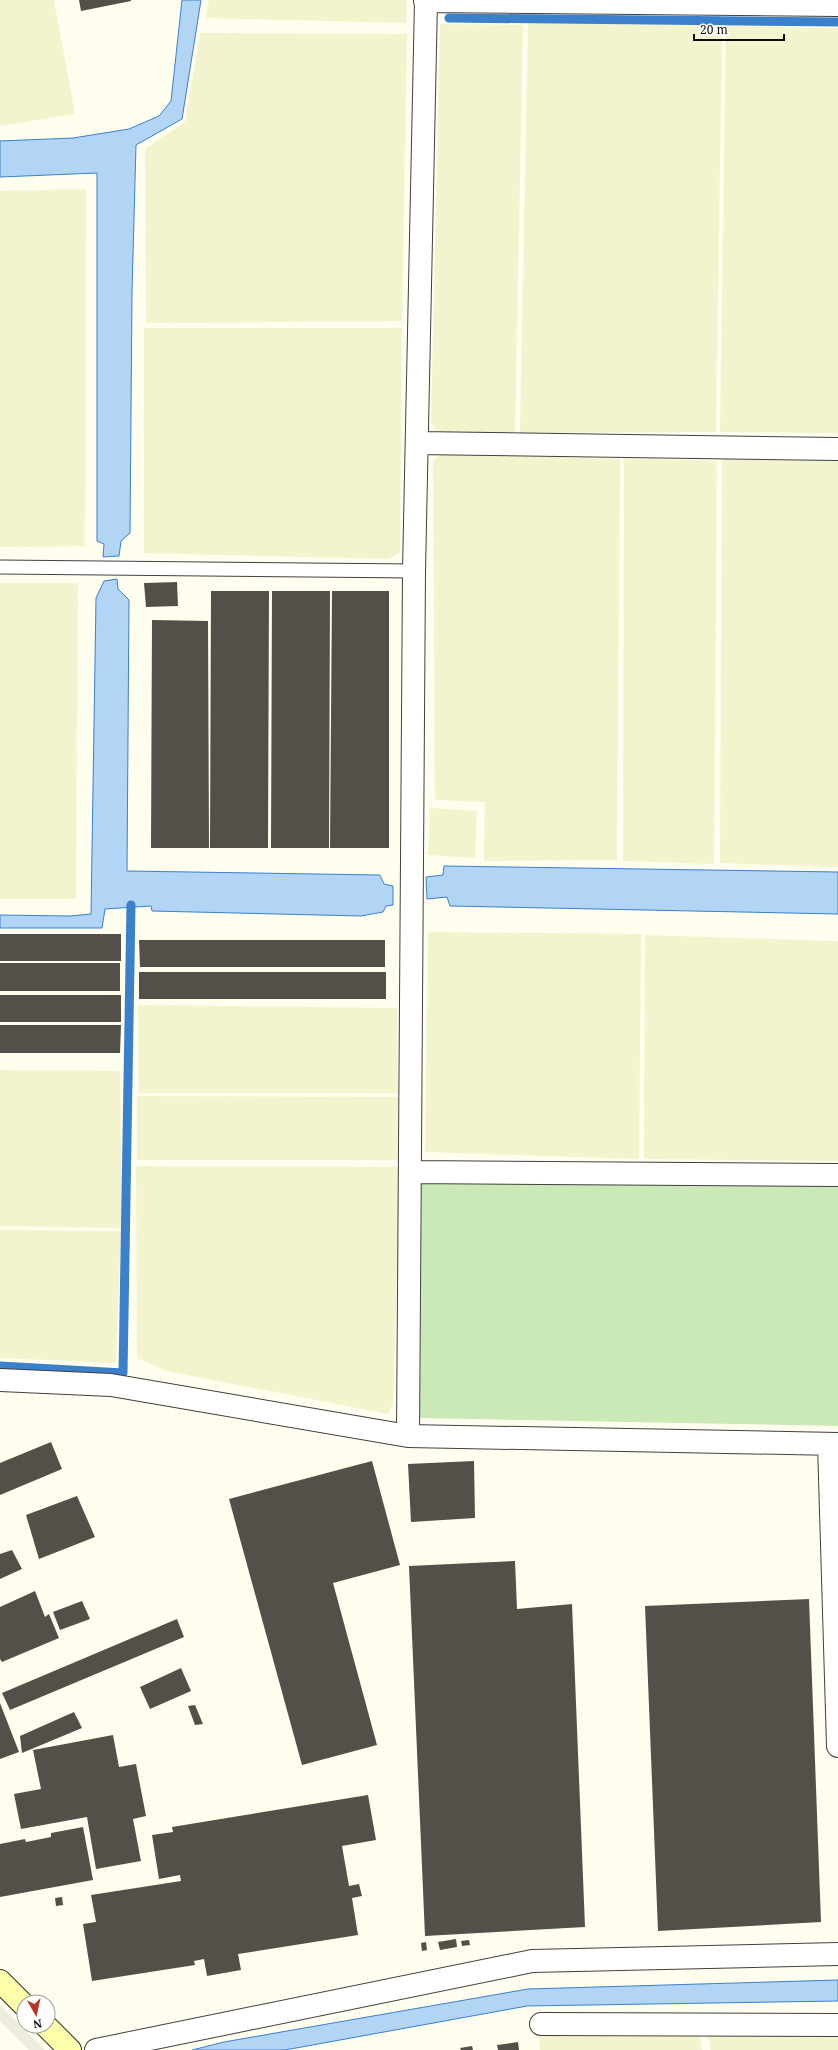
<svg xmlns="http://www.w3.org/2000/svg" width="838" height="2050" font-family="'Noto Serif',serif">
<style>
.farmland{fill:#f3f4cd}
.green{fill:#cbe8b7}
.plaza{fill:#eeecdc}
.water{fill:#b2d4f5;stroke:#3a80cb}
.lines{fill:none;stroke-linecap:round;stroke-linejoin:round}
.stream{stroke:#3a80cb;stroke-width:9}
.building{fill:#554f49}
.service-casing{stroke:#404040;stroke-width:15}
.minor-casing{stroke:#404040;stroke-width:24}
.secondary-casing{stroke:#2f2f2f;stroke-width:24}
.service{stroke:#fff;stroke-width:13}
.minor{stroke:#fff;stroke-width:22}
.secondary{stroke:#fdfea9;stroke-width:22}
</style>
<rect width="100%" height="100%" fill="#fffded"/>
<path class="farmland" d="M0 0H54L75 114 0 126Z
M209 0H407L406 23 206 18Z
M528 23 722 26 716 432 520 433Z
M440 24 523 25 515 433H439L431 424Z
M726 26 838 28V433L720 432Z
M200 33 407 34 402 321 146 323 145 149 185 122Z
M86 189 85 546 0 547V191Z
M144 328H402L400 552 389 559 144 553Z
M441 454 620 459 617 860 484 861 485 802 435 800 433 461Z
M624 458 717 461 714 864 623 861Z
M722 459 838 460V867L720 863Z
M0 583H78L76 899H0Z
M430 808 477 811 475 858 428 855Z
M428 932 641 934 639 1159 425 1152Z
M645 935 838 941V1161L644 1159Z
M138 1005 397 1008 398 1093H139Z
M0 1070 120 1071 122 1228 0 1226Z
M137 1096 398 1097 399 1160H137Z
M136 1166 400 1167 393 1404 388 1414 166 1371 137 1358Z
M0 1230 121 1231 116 1363 0 1358Z
M538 2031 699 2032 702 2050H540Z
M707 2031H838V2050H711Z"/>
<path class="green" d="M421 1182 838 1186V1426L420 1418Z"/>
<path class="plaza" d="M0 2005 45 2050H29L0 2021Z"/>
<path class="water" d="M182 0H201L182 119 136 145 132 292 130 533 121 541 119 556 103 557 104 544 97 541V173L0 177V141L73 138 129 129 159 116 171 101Z
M117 579 118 589 129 600 127 871 380 875 384 884 393 886V905L386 906 383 912 361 916 152 911 151 906 105 909 102 928H0V915L70 916 91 914 96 598 104 581Z
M444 866 838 872V914L450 906 447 897 427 899 426 877 443 875Z
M838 1980V2001L527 2006 285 2050H192L224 2042 528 1989Z"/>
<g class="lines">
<path class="stream" d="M449 18 838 22
M0 1366 123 1373 131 905"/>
</g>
<path class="building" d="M79 0H131V1L81 11Z
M177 582 178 606 146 607 144 583Z
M211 591H269L268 848H210Z
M272 591H330L329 848H271Z
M332 591H389V848H330Z
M152 620 208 621 209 848H151Z
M0 934H121V961H0Z
M139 940H385V967H140Z
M0 963H120V991H0Z
M139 972H386V999H139Z
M0 995H121V1022H0Z
M0 1025H121L120 1053H0Z
M51 1442 62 1469 0 1495V1463Z
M372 1461 400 1565 333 1583 377 1745 302 1765 229 1499Z
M474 1461 475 1518 411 1522 408 1464Z
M77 1496 95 1537 39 1559 26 1515Z
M12 1550 22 1569 0 1579V1554Z
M515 1561 517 1609 572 1604 585 1927 425 1936 409 1566Z
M35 1591 45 1617 49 1614 59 1638 2 1662 0 1659V1607Z
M809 1599 821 1922 658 1931 645 1606Z
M82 1601 90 1619 60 1630 53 1612Z
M177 1619 184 1637 10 1710 2 1693Z
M181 1668 191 1691 150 1709 140 1687Z
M0 1703 19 1752 0 1759Z
M195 1705 203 1724 195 1725 188 1706Z
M74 1712 82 1728 22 1753 20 1736Z
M113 1735 119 1767 136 1764 146 1816 133 1819 141 1861 96 1869 87 1817 21 1829 14 1794 41 1789 33 1750Z
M368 1795 376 1840 342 1846 349 1886 359 1884 362 1896 352 1898 358 1935 238 1954 241 1970 207 1976 204 1959 194 1961 195 1965 92 1981 83 1924 96 1922 91 1895 181 1881 180 1875 159 1879 152 1835 173 1832 172 1827Z
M83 1827 93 1880 0 1897V1844L25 1839 26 1842 51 1837V1833Z
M62 1897 63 1905 56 1906 55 1898Z
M456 1939 457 1947 440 1950 438 1942Z
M469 1940 470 1945 462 1946 461 1941Z
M426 1942 427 1950 422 1951 421 1943Z
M518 2042 519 2050H498L497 2045Z
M472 2046 473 2050H461L460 2048Z"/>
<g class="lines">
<defs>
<path id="service" d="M0 567 414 571"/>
<path id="minor" d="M425 1 838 5
M417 443 838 449
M410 1172 838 1175
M0 1380 111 1385 408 1436 838 1444
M408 1436 414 571 426 0
M829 1444 838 1746
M541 2024 838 2025
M96 2050 532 1961 838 1954"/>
<path id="secondary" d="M0 1981 24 2005
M46 2026 70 2050"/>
</defs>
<use href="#service" class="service-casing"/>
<use href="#minor" class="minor-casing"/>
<use href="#secondary" class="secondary-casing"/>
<use href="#service" class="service"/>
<use href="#minor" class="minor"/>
<use href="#secondary" class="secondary"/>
</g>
<g transform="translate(36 2014) rotate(171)"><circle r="19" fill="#ffffff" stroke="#9e9e9e"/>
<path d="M0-3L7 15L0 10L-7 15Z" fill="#bb3227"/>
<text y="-6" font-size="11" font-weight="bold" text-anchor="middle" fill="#0d0d0d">N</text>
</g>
<path d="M694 34v6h90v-6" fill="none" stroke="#0d0d0d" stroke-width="2"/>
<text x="700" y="34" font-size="12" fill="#0d0d0d" stroke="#ffffff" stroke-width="3" paint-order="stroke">20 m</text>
</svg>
